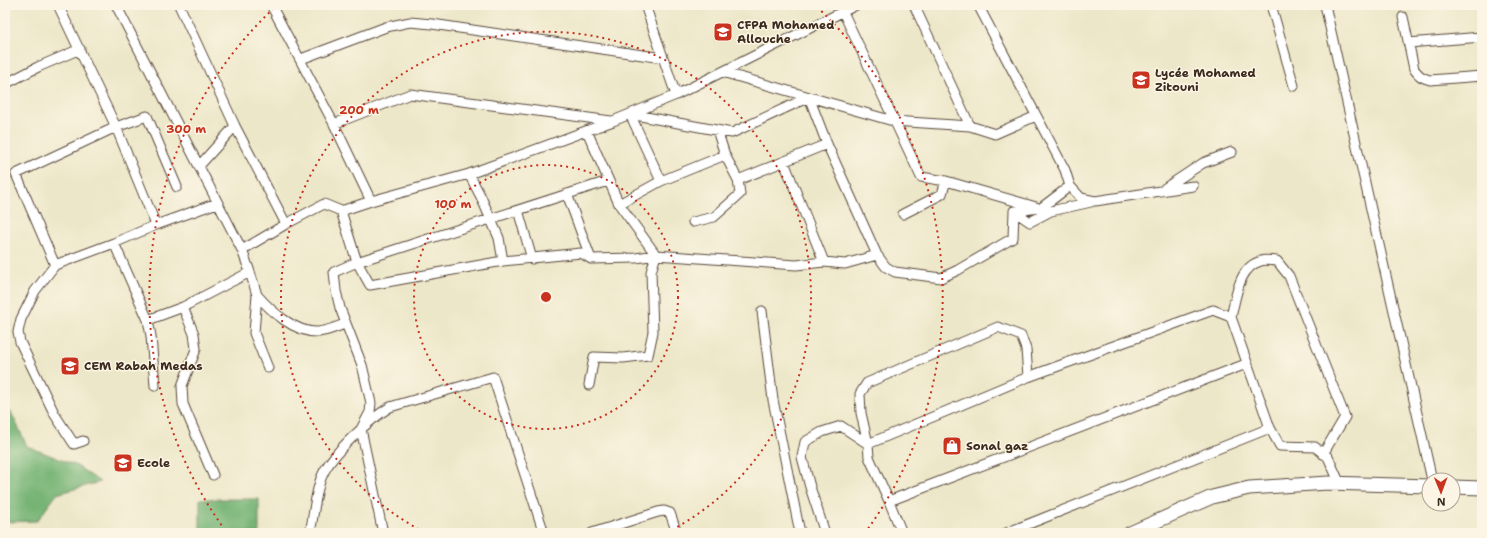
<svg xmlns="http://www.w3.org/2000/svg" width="1487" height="538" font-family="'Shantell Sans',sans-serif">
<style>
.forest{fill:#76b475;stroke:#586f4a}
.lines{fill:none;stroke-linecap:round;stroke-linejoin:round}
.street-casing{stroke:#564638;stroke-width:11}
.secondary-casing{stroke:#564638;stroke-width:15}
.street{stroke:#fff;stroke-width:9}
.secondary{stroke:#fff;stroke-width:13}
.ring{fill:none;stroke:#c8321e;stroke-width:2;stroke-dasharray:2 4}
.labels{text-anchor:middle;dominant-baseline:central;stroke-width:3;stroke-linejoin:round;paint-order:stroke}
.poi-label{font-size:12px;font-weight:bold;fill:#3b2a1e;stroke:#fcf5e5;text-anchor:start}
.centre{fill:#c8321e;stroke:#fcf5e5;stroke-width:2}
.ring-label{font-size:12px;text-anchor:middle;font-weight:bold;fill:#c8321e;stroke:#fcf5e5;stroke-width:3;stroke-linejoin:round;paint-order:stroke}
</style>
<rect width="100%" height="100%" fill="#fcf5e5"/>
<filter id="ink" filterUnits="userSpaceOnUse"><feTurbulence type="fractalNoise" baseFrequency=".025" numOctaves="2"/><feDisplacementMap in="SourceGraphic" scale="8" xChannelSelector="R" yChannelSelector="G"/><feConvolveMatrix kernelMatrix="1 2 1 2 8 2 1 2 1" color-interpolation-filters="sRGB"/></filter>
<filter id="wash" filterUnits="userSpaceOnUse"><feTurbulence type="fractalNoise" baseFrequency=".012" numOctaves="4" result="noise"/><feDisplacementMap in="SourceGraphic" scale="16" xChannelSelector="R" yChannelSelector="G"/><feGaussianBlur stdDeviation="0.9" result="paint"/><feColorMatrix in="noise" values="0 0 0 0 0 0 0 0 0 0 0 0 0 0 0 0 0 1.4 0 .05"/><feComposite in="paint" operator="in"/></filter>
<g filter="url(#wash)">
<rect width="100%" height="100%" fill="#ede7c9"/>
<path class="forest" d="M11 412 27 446 77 466 100 482 57 494 37 521 5 522V413Z
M200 499H259V533H200Z"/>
</g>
<g filter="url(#ink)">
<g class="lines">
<defs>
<path id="street" d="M58 5 116 127 156 225 217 203
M116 5 242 250 250 272 257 295 254 333 268 368
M179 5 235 126 286 224
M271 5 334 124 371 201
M645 5 676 95
M914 5 970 126
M1271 5 1294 86
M1325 5 1432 480
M843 12 921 177 946 181 1036 207
M1403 17 1414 69C1419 76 1422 78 1430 80L1482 76
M1408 43 1482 37
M301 59 386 27 410 22 432 24 663 58
M722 72 893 121 970 126 995 134 1036 116
M5 84 38 67 80 49
M630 114 732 133 809 97 827 144 877 255
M630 114 661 181
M334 124 410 94 611 121
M717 130 725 155 738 180 827 144
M587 131 619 204 656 255 651 272 653 332 648 355 623 358 594 357 589 385
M784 162 824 262
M199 166 235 126
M469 174 481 197 499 238 503 261 581 253 591 259 636 258 656 255 796 265 824 262 845 264 877 255 886 267 895 272 941 278 958 270 1013 238 1014 211 1041 208 1070 186 1065 170 978 5
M1070 186 1081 198 1095 201 1193 186
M1165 188 1203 163 1232 152
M567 194 591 259
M619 204 661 181 725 155
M518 210 532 259
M341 211 357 262 370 285 503 261
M1014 211 1030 222 1051 211 1091 202
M903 214 942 194 946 181
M693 222 714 217 740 194 738 180
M114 243 156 225
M242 250 286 224 324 204 341 211 371 201 469 174 613 121 676 95 856 5
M55 265 16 174 116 127 147 116 177 187
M257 295C271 311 295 333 318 332 328 331 336 327 345 324
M762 311 773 400 800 533
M1231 317C1236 298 1238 267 1261 261 1265 259 1272 261 1277 261L1289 276 1345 417 1323 454
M148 320 151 336 155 386
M1270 428 1280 446 1315 447 1328 457 1340 484
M83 441 74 444 55 415 20 342 18 332 21 319 35 291 55 265 114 243 148 320 183 307
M213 475 183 404 182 386 196 349 194 334 183 307 250 272
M889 501 1246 364
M310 533C314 515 315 492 322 476 331 454 370 419 390 407L493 377 544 533
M383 533 361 429 370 412 371 403 362 365 340 308 336 291 334 272 357 262 608 181
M592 533 658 512 664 511 670 513 677 533
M825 533 810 487 802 457 805 442 822 432 841 426 868 444 1028 377 1213 310 1231 317 1270 428 1006 533
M902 533 889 501 869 457 868 444 861 413 860 394 867 383 998 327 1021 336 1026 349 1028 377"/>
<path id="secondary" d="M1453 487 1482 488
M1130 533 1212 497 1249 488 1328 483 1429 486"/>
</defs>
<use href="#street" class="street-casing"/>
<use href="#secondary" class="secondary-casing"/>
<use href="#street" class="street"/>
<use href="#secondary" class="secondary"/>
</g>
</g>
<g class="ring">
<circle cx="546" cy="297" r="132"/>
<path d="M424 532A265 265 0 1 1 668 532"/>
<path d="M225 530A397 397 0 0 1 275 7M817 7A397 397 0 0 1 867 530"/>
</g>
<defs>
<symbol id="university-square" viewBox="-11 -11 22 22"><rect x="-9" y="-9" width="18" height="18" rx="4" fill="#c8321e" stroke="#fcf5e5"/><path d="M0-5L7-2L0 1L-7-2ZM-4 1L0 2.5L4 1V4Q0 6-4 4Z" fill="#fff"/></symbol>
<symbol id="school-square" viewBox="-11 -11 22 22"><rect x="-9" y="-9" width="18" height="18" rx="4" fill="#c8321e" stroke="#fcf5e5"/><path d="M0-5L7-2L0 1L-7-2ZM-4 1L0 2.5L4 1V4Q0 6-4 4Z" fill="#fff"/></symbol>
<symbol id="shop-square" viewBox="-11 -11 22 22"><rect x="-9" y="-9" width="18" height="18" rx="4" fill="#c8321e" stroke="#fcf5e5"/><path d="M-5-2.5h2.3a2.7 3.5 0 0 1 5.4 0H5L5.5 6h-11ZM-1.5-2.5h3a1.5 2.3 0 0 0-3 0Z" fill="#fff"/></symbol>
</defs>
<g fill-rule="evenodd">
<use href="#university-square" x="712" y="21" width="22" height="22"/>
<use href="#school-square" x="1130" y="69" width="22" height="22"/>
<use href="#school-square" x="59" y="355" width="22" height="22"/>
<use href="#shop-square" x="941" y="435" width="22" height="22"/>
<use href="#school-square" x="112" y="452" width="22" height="22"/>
</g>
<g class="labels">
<g class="poi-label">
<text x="737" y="25">CFPA Mohamed<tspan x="737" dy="14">Allouche</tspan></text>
<text x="1155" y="73">Lycée Mohamed<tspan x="1155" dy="14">Zitouni</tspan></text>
<text x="84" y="366">CEM Rabah Medas</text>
<text x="966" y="446">Sonal gaz</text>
<text x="137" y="463">Ecole</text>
</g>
</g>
<circle cx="546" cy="297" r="6" class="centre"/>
<g class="ring-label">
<text x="359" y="114">200 m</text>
<text x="186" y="133">300 m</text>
<text x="453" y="208">100 m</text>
</g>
<rect width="1487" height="538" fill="none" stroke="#fcf5e5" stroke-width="20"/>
<g transform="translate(1441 492) rotate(179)"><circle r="19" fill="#fcf5e5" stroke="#afa495"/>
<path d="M0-3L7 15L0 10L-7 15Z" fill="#c8321e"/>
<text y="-6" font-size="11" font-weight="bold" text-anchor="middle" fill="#3b2a1e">N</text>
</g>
</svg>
